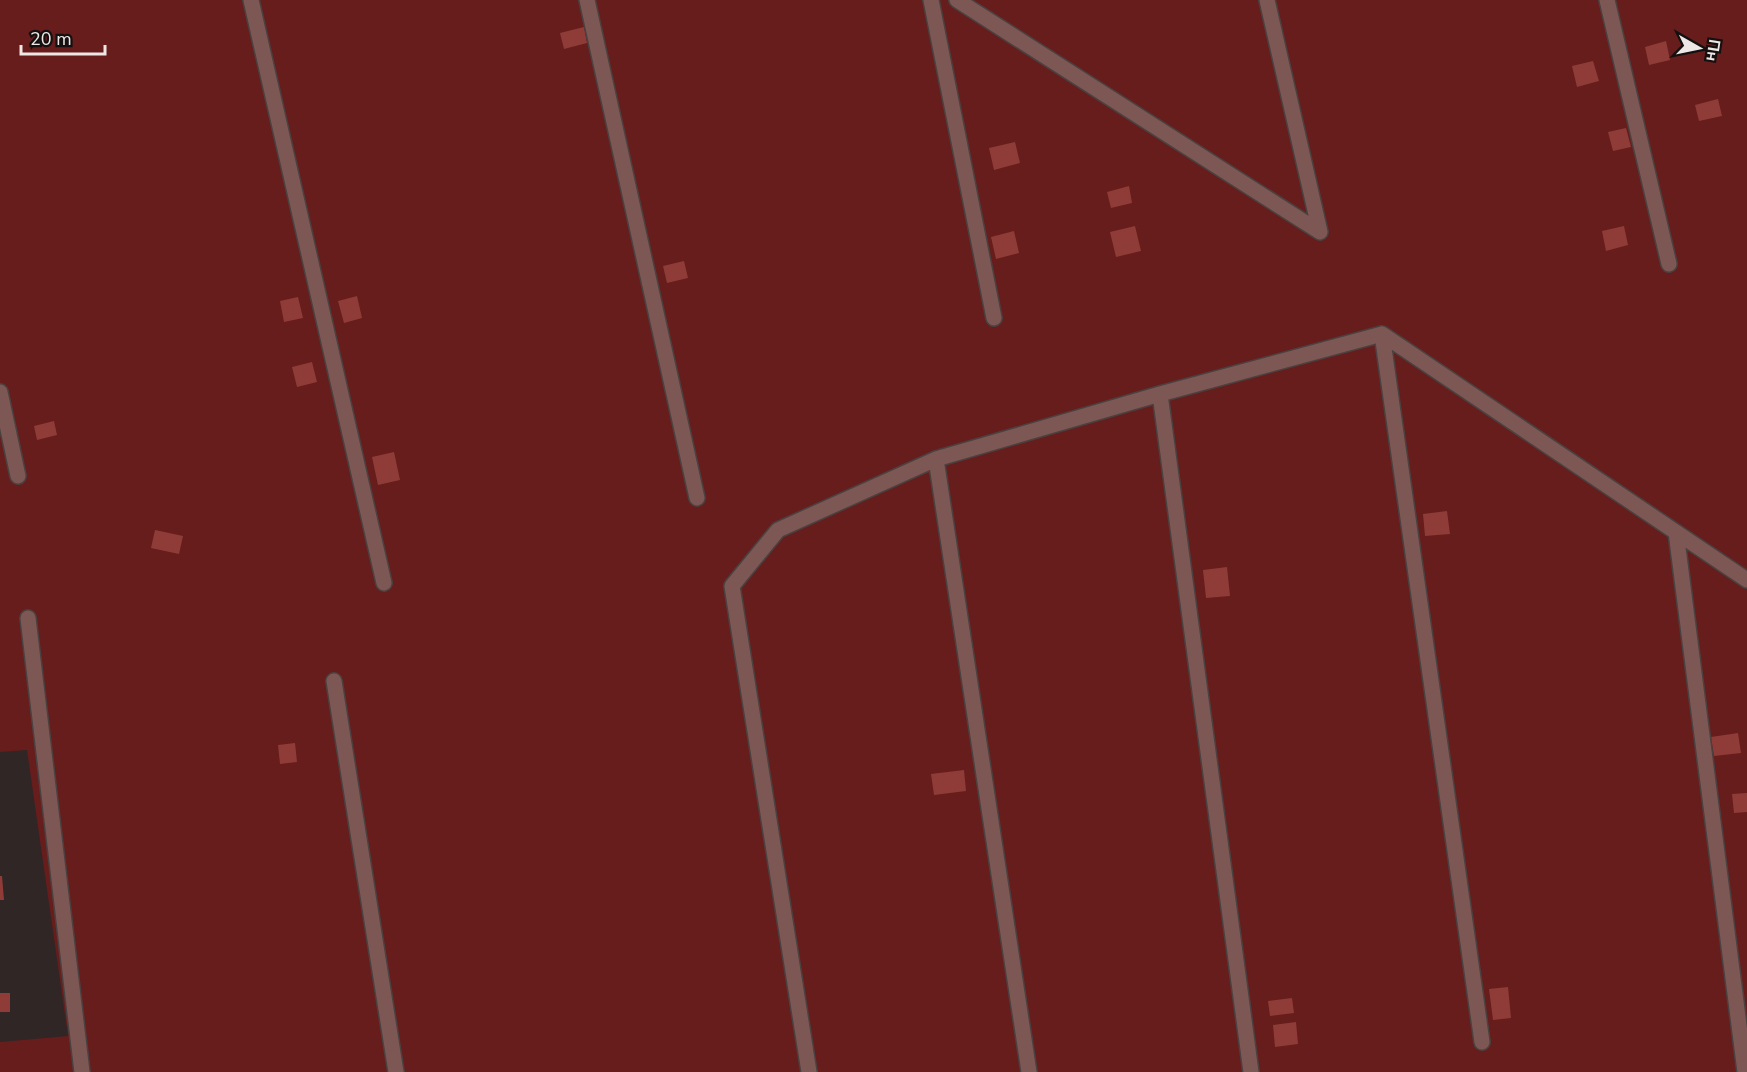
<svg xmlns="http://www.w3.org/2000/svg" width="1747" height="1072" font-family="'Nunito Sans',sans-serif">
<style>
.green{fill:#661d1c}
.building{fill:#8f3c38}
.lines{fill:none;stroke-linecap:round;stroke-linejoin:round}
.minor-casing{stroke:#4a4140;stroke-width:18}
.minor{stroke:#7c5753;stroke-width:15}
</style>
<rect width="100%" height="100%" fill="#2f2625"/>
<path class="green" d="M0 0H1747V1072H0V1042L68 1036 27 750 0 752Z"/>
<path class="building" d="M584 27 587 43 564 49 560 33Z
M1666 41 1670 60 1649 65 1645 47Z
M1593 61 1599 81 1577 87 1572 66Z
M1718 99 1722 116 1699 121 1695 105Z
M1626 128 1631 147 1613 151 1608 132Z
M1015 142 1020 163 994 170 989 148Z
M1129 186 1132 203 1111 208 1107 192Z
M1135 226 1141 251 1116 257 1110 232Z
M1624 226 1628 245 1606 251 1602 231Z
M1014 231 1019 253 996 259 991 237Z
M684 261 688 278 667 283 663 266Z
M357 296 362 318 344 323 338 301Z
M298 297 303 318 284 322 280 301Z
M312 362 317 382 297 387 292 367Z
M54 421 57 435 37 440 34 426Z
M394 452 400 480 378 485 372 457Z
M1447 511 1450 534 1425 536 1423 514Z
M155 530 183 536 179 554 151 548Z
M1227 567 1230 596 1206 598 1203 570Z
M1738 733 1741 753 1714 756 1711 737Z
M295 743 297 762 280 764 278 745Z
M964 770 966 791 934 795 931 774Z
M1747 793V812L1734 813 1732 794Z
M0 876H2L4 900H0Z
M1508 987 1511 1018 1493 1020 1489 989Z
M0 993H10V1012H0Z
M1292 998 1294 1013 1270 1016 1268 1001Z
M1296 1022 1298 1044 1275 1047 1273 1025Z"/>
<g class="lines">
<defs>
<path id="minor" d="M251 0 384 583
M587 0 697 498
M931 0 994 318
M957 0 1320 232
M1267 0 1320 232
M1607 0 1669 264
M1382 334 1482 1042
M0 392 18 476
M1160 394 1251 1072
M936 459 1029 1072
M1676 532 1745 1072
M28 618 82 1072
M334 681 396 1072
M809 1072 732 586 778 530 936 459 1160 394 1382 334 1747 580"/>
</defs>
<use href="#minor" class="minor-casing"/>
<use href="#minor" class="minor"/>
</g>
<g transform="translate(1699 48) rotate(99)" stroke="#141010" stroke-width="4.5" paint-order="stroke">
<path d="M0-4.5L10 22L0 15L-10 22Z" fill="#ede7e6"/>
<text y="-9" font-size="16" font-weight="bold" text-anchor="middle" fill="#ede7e6">Пн</text>
</g>
<path d="M21 45v9h84v-9" fill="none" stroke="#ede7e6" stroke-width="3"/>
<text x="30" y="45" font-size="18" fill="#ede7e6" stroke="#141010" stroke-width="4.5" paint-order="stroke">20 m</text>
</svg>
